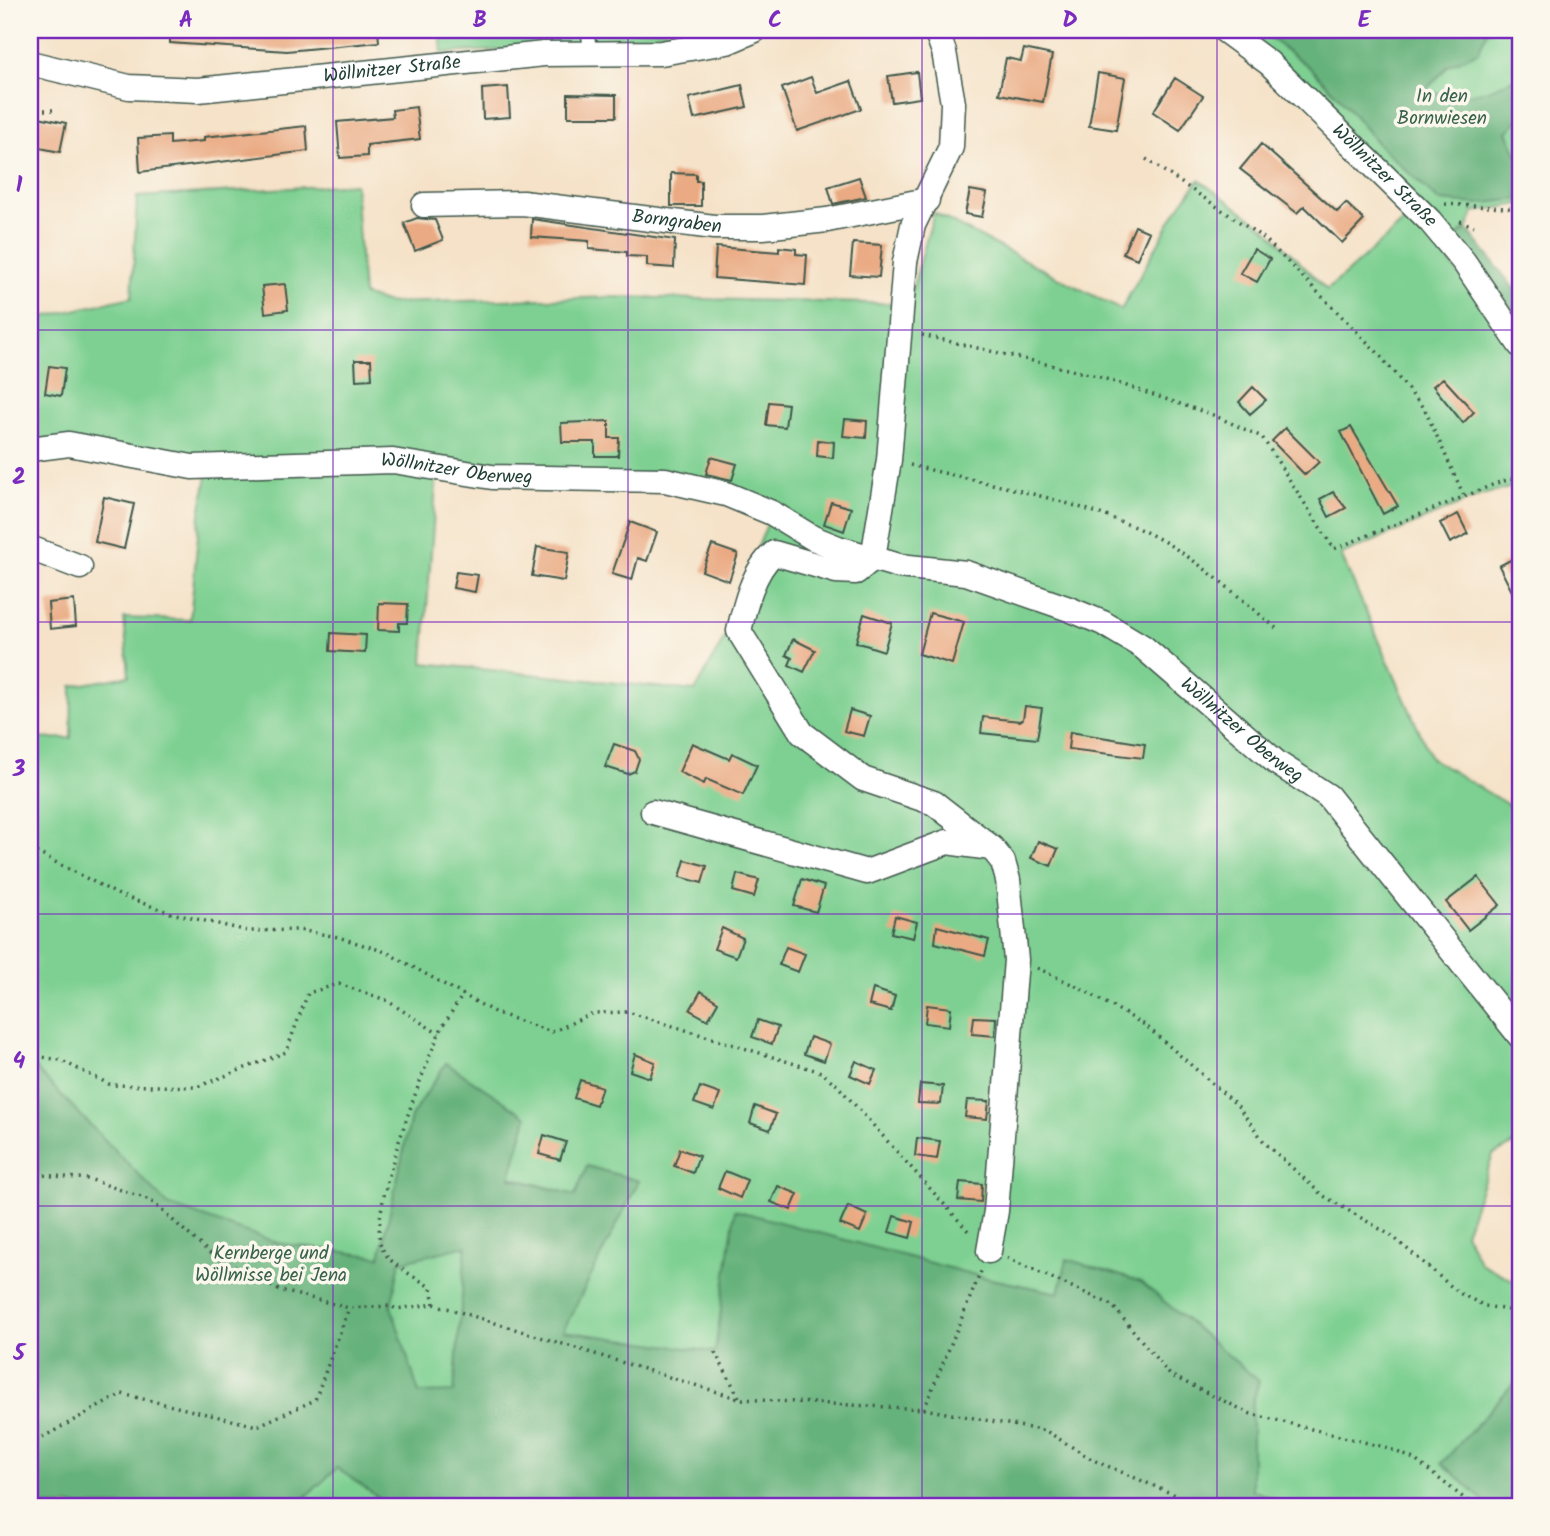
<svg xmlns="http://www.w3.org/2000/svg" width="1550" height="1536" font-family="Kalam,sans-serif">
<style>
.green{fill:#7ed092;stroke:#4e8663;stroke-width:2;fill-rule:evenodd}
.forest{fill:#66b27c;stroke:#427858;stroke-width:2;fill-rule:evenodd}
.building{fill:#eaaa83}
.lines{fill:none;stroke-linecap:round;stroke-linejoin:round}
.lane-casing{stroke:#3f564a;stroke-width:15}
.street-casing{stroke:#3f564a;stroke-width:27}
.path{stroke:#3f564a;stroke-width:3.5;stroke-dasharray:2 5;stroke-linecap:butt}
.lane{stroke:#fff;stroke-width:12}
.street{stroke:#fff;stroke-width:24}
.grid{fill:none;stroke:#7b2cbf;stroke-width:2;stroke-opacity:0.55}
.labels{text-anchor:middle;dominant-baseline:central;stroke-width:7;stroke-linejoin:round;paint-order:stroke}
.street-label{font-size:19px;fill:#1f3d34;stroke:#fbf7ec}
.park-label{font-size:19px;fill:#37624c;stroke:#fbf7ec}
.neatline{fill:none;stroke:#7b2cbf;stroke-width:2.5}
.grid-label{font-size:23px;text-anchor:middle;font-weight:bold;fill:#7b2cbf}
</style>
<rect width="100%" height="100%" fill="#fbf7ec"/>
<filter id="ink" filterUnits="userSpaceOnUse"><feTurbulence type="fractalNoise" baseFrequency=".0143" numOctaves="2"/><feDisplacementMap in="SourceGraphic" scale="14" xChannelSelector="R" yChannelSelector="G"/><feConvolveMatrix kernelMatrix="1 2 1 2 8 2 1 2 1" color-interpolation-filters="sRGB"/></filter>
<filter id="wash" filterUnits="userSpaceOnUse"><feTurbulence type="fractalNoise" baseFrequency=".00686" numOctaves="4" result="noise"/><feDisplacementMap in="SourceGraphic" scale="28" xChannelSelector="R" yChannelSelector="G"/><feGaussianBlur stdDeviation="1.57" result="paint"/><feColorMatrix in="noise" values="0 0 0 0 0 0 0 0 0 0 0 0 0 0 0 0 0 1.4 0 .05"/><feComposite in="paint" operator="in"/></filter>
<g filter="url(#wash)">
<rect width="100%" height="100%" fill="#f5e2c8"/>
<path class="green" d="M440 30H696L663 42 442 53Z
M1234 30H1520V204L1474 212 1467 229 1453 238Z
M1199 180 1267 229 1327 290 1412 215 1520 351V485L1479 496 1341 555 1431 758 1520 812V1141L1493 1155 1465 1233 1480 1263 1520 1284V1506H30V739L71 738 72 686 129 676 124 618 190 620 200 514 210 460 30 440V320L132 297 137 197 355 184 363 295 388 303 619 297 908 304 934 213 1121 310 1175 213ZM438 457 497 471 738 492 773 509 736 602 732 624 695 691 423 663ZM527 1117 510 1177 575 1195 587 1167 639 1181 611 1217 500 1183ZM1067 1260 1068 1302 986 1278 1059 1293Z"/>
<path class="forest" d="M1259 30H1488L1478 52 1449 65 1425 91C1463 99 1486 95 1520 75V118L1507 132 1520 160V199L1477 204 1439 201 1378 144 1339 97 1308 66Z
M1467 229 1520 296V321L1490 280 1453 238Z
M30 1063 168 1205 278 1243 380 1257 411 1117 446 1063 527 1117 510 1178 575 1195 587 1166 639 1181 563 1331 715 1352 735 1210 986 1278 1059 1293 1067 1259 1141 1282 1259 1381 1252 1405V1490L1292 1506H390L337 1468 296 1506H30ZM466 1246 454 1392 419 1393 391 1306 400 1262Z
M1520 1376V1506H1489L1442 1463Z"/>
<g id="blocks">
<path class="building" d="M170 30H378L379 42 287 51 170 43Z
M1024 49 1052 55 1043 102 999 94 1006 58 1021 61Z
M917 72 920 98 892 102 888 76Z
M1098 73 1125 78 1116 130 1089 126Z
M811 77 817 93 851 81 861 109 797 131 782 88Z
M1175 78 1203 96 1180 130 1153 112Z
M742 85 747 107 694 119 689 98Z
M508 87 510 117 483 119 482 89Z
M568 94 616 95V117H568Z
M416 107 420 139 367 145V156L340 158 337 122 393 117 392 110Z
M30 115 66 123 60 152 30 146Z
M306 126 308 151 140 172 138 138 170 136V144L204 141V137Z
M1261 144 1337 212 1346 203 1364 220 1342 243 1304 206 1297 213 1240 169Z
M671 173 696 174V181H701V206H671Z
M859 177 866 197 833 204 828 187Z
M970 190 987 193 982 217 965 214Z
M417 218 435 220 443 240 415 251 404 223Z
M532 219 675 240 674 268 647 266V257L627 256V252L589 249V241L531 237Z
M1135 226 1149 232 1137 259 1123 253Z
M853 243 882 245 879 277 850 275Z
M716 247 779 252V247L796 249V254L807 255 805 285 714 278Z
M1254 249 1270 259 1257 282 1240 273Z
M285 284 288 310 265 313 262 286Z
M355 360H371L372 379 356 380Z
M49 366 65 368 61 396 45 393Z
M1443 378 1474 412 1463 423 1433 386Z
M1253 387 1266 400 1250 414 1239 402Z
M769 402 788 404 785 427 766 425Z
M845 419 867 421 866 438 843 436Z
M609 421V438H619L618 456H595V442H562L561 423Z
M1351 427 1398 506 1383 514 1341 432Z
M1285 428 1319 462 1305 475 1272 441Z
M818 440 834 442 833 458 817 456Z
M711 457 737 464 732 480 706 474Z
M1333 492 1346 508 1329 517 1320 499Z
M104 497 134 504 124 549 95 542Z
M831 502 851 508 844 531 824 524Z
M1458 514 1468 534 1450 543 1440 523Z
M630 522 657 532 647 561 638 558 632 580 612 574Z
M712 545 738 554 729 581 702 571Z
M537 547 569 552 564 581 532 576Z
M1520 555V607L1499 566Z
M456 572 478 575 475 592 453 588Z
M74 600 76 626 50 629 48 603Z
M379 603 408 604 407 623H399V631L378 630Z
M930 613 964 622 952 664 919 654Z
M864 614 892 623 884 651 856 642Z
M331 633 366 635 365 653 330 651Z
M793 639 815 650 804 672 789 665 792 658 786 655Z
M1025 706 1042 708 1037 739 981 733 983 717 1020 721 1023 719Z
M850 710 870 716 864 736 844 731Z
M1070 732 1145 744 1143 758 1068 749Z
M692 743 729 759 732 753 757 765 743 795 706 779 704 784 679 772Z
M614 744 635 751 639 759 635 771 628 774 605 767Z
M1038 841 1058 849 1051 866 1031 858Z
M685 860 707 866 702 883 680 877Z
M737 874 759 880 754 897 733 891Z
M1478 877 1500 905 1468 930 1446 902Z
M802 879 824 886 816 912 794 906Z
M895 916 917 922 913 938 891 933Z
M937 926 989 940 985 956 935 943Z
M722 928 743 938 736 957 714 949Z
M786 947 805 954 798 972 779 965Z
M873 989 895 996 891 1011 869 1005Z
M701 991 718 1002 708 1020 690 1010Z
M927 1005 951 1008 949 1026 925 1023Z
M974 1017 996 1018 995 1036 972 1034Z
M758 1020 778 1027 772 1044 752 1037Z
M810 1037 830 1044 824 1061 804 1054Z
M635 1054 655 1062 650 1078 630 1071Z
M856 1061 876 1070 870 1084 850 1075Z
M580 1080 602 1087 596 1105 574 1098Z
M920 1084 943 1086 941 1104 918 1103Z
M700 1087 720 1094 714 1110 694 1103Z
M967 1100 989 1101 987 1119 965 1117Z
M755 1106 776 1114 770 1130 750 1123Z
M544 1135 566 1142 560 1160 539 1154Z
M917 1138 940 1141 937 1159 915 1156Z
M680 1149 699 1156 693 1173 674 1166Z
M725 1171 747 1180 740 1198 718 1188Z
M960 1182 982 1184 981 1202 958 1200Z
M778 1186 798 1194 791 1210 771 1202Z
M848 1206 867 1215 860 1232 840 1224Z
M894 1216 914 1222 910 1238 889 1232Z"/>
</g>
</g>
<g filter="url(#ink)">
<use href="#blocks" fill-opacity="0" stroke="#3f564a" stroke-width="2"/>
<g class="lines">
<defs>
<path id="lane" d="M587 30 591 54"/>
<g id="street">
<path d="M936 30 944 52 953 103 951 147 913 225 905 262 889 460 873 558 856 572 836 571 774 553C753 571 745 605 739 631L802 733 863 779 934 803 992 848 1003 862 1008 880 1016 960 996 1211 989 1251"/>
<path id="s1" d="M1224 30 1269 63 1430 221 1464 262 1520 345"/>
<path id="s2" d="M30 63 129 87 198 90 544 54 661 53 727 42 755 30"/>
<path id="s3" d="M424 205 523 203 714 227H763L827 220 927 200"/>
<path id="s4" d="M30 449 69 444 192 467 393 461 492 477 665 480 726 494 772 513 813 538 838 548 899 566 966 573 1069 609 1103 623 1143 647 1277 763 1328 796 1520 1036"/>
<path d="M30 548 80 567"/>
<path d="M653 812 867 872 947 842 991 848"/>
</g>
</defs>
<use href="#lane" class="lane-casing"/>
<use href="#street" class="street-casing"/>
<path class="path" d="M30 110H53
M1146 159 1265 239 1377 352 1425 410 1464 496
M1445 204 1520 209
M1460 221 1474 226
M922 335 1097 376 1213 415 1262 437 1334 549 1500 482 1520 477
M910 465C984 483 1062 497 1132 526 1187 548 1231 591 1276 628
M30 849 119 895 171 913 248 931 299 930 338 937 386 952 496 1013 552 1032 593 1013 628 1012 821 1072 837 1085 970 1233
M1037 968 1078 987 1145 1025 1237 1105 1265 1143 1322 1195 1392 1236 1459 1293 1485 1306 1520 1312
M30 1055 60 1060 111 1085 197 1087 286 1052 308 993 339 984 386 1000 439 1034
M30 1174 89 1179 150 1200 212 1255 279 1290 349 1308 391 1306 396 1309 434 1304 740 1399 924 1409 1046 1431 1093 1460 1201 1506
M1007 1258 1112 1305 1170 1375 1251 1414 1388 1448 1414 1459 1474 1506
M434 1304 431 1288C414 1275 391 1267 382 1248 366 1216 423 1072 438 1036 444 1022 455 1008 463 994
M715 1352 740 1399
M924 1409 982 1269
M30 1444 122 1394 257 1426 315 1400 349 1308"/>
<use href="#lane" class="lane"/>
<use href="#street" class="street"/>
</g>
</g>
<path class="grid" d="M333 30V1506M628 30V1506M922 30V1506M1217 30V1506M30 330H1520M30 622H1520M30 914H1520M30 1206H1520"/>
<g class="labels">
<g class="street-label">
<text stroke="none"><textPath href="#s2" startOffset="366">Wöllnitzer Straße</textPath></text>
<text stroke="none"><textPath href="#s1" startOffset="217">Wöllnitzer Straße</textPath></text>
<text stroke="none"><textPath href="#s3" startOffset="254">Borngraben</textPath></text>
<text stroke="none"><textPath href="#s4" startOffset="430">Wöllnitzer Oberweg</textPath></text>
<text stroke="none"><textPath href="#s4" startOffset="1279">Wöllnitzer Oberweg</textPath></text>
</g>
<g class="park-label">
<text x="1442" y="97">In den<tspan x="1442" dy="22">Bornwiesen</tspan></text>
<text x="271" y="1254">Kernberge und<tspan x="271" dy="22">Wöllmisse bei Jena</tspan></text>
</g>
</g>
<rect width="1550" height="1536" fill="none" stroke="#fbf7ec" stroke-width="77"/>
<rect x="38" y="38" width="1474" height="1460" class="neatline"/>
<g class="grid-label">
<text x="186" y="27">A</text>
<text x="480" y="27">B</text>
<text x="775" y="27">C</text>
<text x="1070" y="27">D</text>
<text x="1364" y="27">E</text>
<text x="19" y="192">1</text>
<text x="19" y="484">2</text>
<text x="19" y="776">3</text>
<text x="19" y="1068">4</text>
<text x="19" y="1360">5</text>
</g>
</svg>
